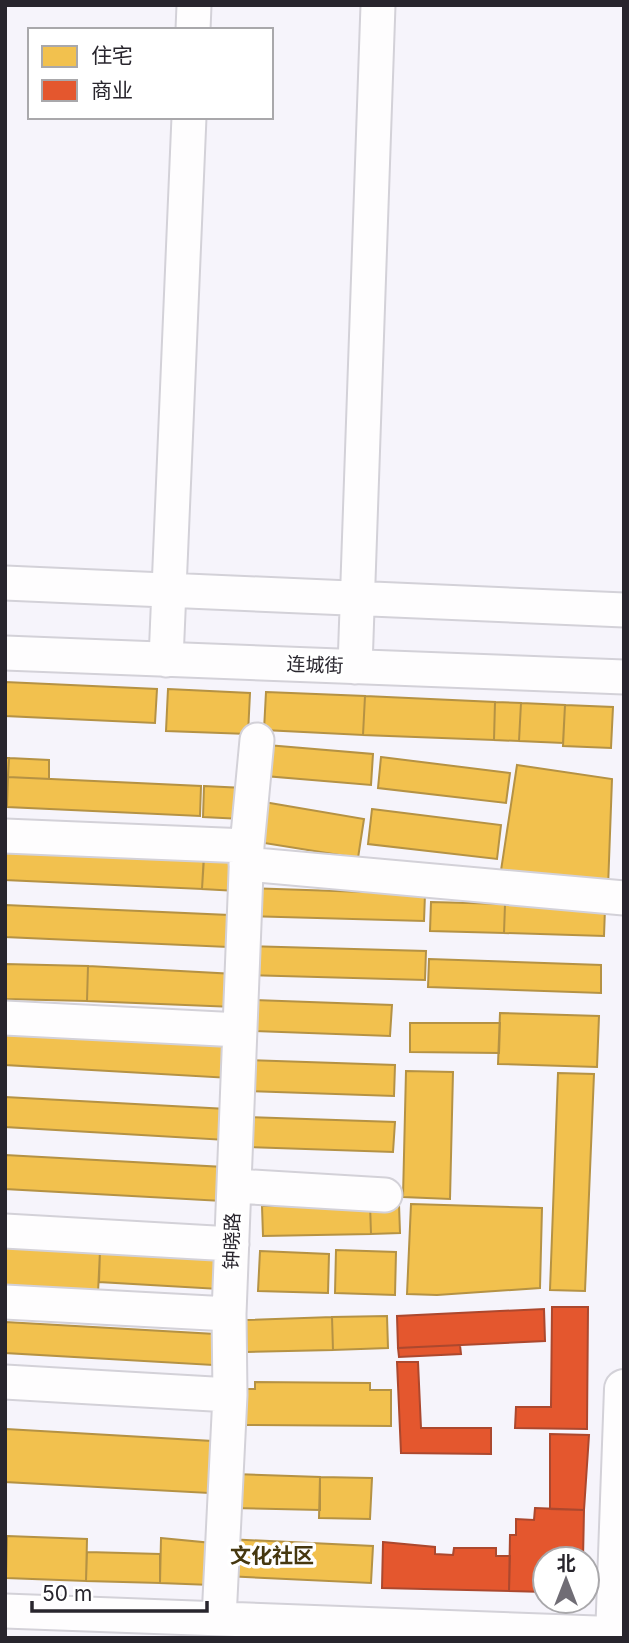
<svg xmlns="http://www.w3.org/2000/svg" width="629" height="1643" font-family="Inter,'Noto Sans SC',sans-serif">
<style>
.homes{fill:#f2c14e;stroke:#b59244;stroke-width:2}
.shops{fill:#e4572e;stroke:#ac482e;stroke-width:2}
.lines{fill:none;stroke-linecap:round;stroke-linejoin:round}
.minor-casing{stroke:#d3d1d8;stroke-width:37}
.major-casing{stroke:#d3d1d8;stroke-width:42}
.minor{stroke:#fefdfe;stroke-width:33}
.major{stroke:#fefdfe;stroke-width:38}
.labels{text-anchor:middle;dominant-baseline:central;stroke-width:7;stroke-linejoin:round;paint-order:stroke}
.street-label{font-size:19px;fill:#28252d;stroke:#fff}
.neighbourhood-label{font-size:21px;font-weight:bold;fill:#46380f;stroke:#fff}
</style>
<rect width="100%" height="100%" fill="#f6f4fb"/>
<path class="homes" d="M5 682 157 689 155 723 5 716Z
M168 689 250 693 248 734 166 731Z
M266 692 365 696 363 735 264 730Z
M365 696 495 702 494 740 363 735Z
M495 702 521 703 519 741 494 740Z
M521 703 565 705 563 743 519 741Z
M565 705 613 707 611 748 563 746Z
M267 745 373 754 371 785 265 776Z
M381 757 510 773 506 803 378 788Z
M5 758H9L7 792H5Z
M9 758 49 760V779L8 777Z
M517 765 612 779 608 888 500 877Z
M8 777 201 786 200 816 7 807Z
M204 786 244 788 242 819 203 817Z
M264 802 364 819 358 858 258 842Z
M372 809 501 825 497 859 368 844Z
M5 849 204 858 202 889 5 880Z
M204 853 239 854 237 891 202 889Z
M250 888 425 894 424 921 249 916Z
M431 902 505 904 504 933 430 931Z
M505 904 605 908 604 936 504 933Z
M5 905 229 915 228 947 5 937Z
M249 946 426 951 425 980 248 975Z
M429 959 601 965V993L428 987Z
M5 964 88 966 87 1001 5 999Z
M88 966 235 974 234 1007 87 1001Z
M253 1000 392 1005 390 1036 252 1031Z
M500 1013 599 1016 597 1067 498 1064Z
M410 1023H500L499 1053 410 1052Z
M5 1032 232 1044 230 1078 5 1065Z
M250 1060 395 1065 394 1096 249 1091Z
M406 1071 453 1072 450 1199 403 1197Z
M558 1073 594 1074 585 1291 550 1290Z
M5 1097 227 1109 226 1140 5 1127Z
M246 1117 395 1122 393 1152 245 1147Z
M5 1155 224 1167 222 1201 5 1189Z
M370 1204H399L400 1233 371 1234Z
M370 1204 371 1234 263 1236 262 1206Z
M411 1204 542 1208 540 1288 437 1295 407 1294Z
M5 1246 100 1251 98 1293 5 1287Z
M336 1250 396 1252 395 1295 335 1293Z
M100 1251 220 1258 219 1289 99 1282Z
M260 1251 329 1254 328 1293 258 1291Z
M387 1316 388 1348 333 1350 332 1317Z
M332 1317 333 1350 247 1352 246 1320Z
M5 1322 215 1334 213 1365 5 1353Z
M255 1382 370 1383V1390H391V1426L240 1425V1389H255Z
M6 1429 212 1441 209 1493 5 1482Z
M234 1474 320 1477V1510L233 1508Z
M320 1477 372 1478 370 1519 319 1518Z
M7 1536 87 1539 86 1581 6 1578Z
M161 1538 212 1543 211 1585 160 1583Z
M227 1539 373 1546 371 1583 225 1576Z
M87 1552 160 1554V1583L86 1581Z"/>
<path class="shops" d="M552 1307H588L587 1429 515 1428 516 1407H551Z
M544 1309 545 1341 398 1348 397 1316Z
M460 1345 461 1354 399 1357 398 1348Z
M397 1362H418L421 1428H491V1454L401 1453Z
M550 1434 589 1435 584 1510 550 1509Z
M535 1508 584 1510 583 1559H545V1592L509 1591 510 1535H516V1519L534 1520Z
M383 1542 435 1547V1554L453 1555 454 1548H496V1556H510L509 1591 382 1588Z"/>
<g class="lines">
<defs>
<path id="minor" d="M193 30 194 5
M5 583 624 610
M5 653 624 677
M166 660 189 117
M355 667 378 5
M5 836 247 846
M246 864 624 898
M5 1018 240 1030
M235 1186 385 1195
M5 1231 232 1244
M5 1302 229 1314
M5 1382 230 1395
M5 1611 624 1634
M219 1619 230 1395 229 1314 247 846 257 740"/>
<path id="major" d="M615 1638 624 1389"/>
</defs>
<use href="#minor" class="minor-casing"/>
<use href="#major" class="major-casing"/>
<use href="#minor" class="minor"/>
<use href="#major" class="major"/>
</g>
<g class="labels">
<g class="street-label">
<text transform="translate(315 665) rotate(2)">连城街</text>
<text transform="translate(232 1241) rotate(-88)">钟晓路</text>
</g>
<g class="neighbourhood-label">
<text x="272" y="1555">文化社区</text>
</g>
</g>
<rect width="629" height="1643" fill="none" stroke="#28252d" stroke-width="14"/>
<rect x="28" y="28" width="245" height="91" fill="#ffffff" stroke="#a9a8ab" stroke-width="2"/>
<rect x="42" y="46" width="35" height="21" fill="#f2c14e" stroke="#a9a8ab" stroke-width="2"/>
<text x="91" y="63" font-size="21" fill="#28252d">住宅</text>
<rect x="42" y="80" width="35" height="21" fill="#e4572e" stroke="#a9a8ab" stroke-width="2"/>
<text x="91" y="98" font-size="21" fill="#28252d">商业</text>
<g transform="translate(566 1580)"><circle r="33" fill="#ffffff" stroke="#a9a8ab" stroke-width="2"/>
<path d="M0-5L12 26L0 18L-12 26Z" fill="#706d75"/>
<text y="-10" font-size="19" font-weight="bold" text-anchor="middle" fill="#28252d">北</text>
</g>
<path d="M32 1601v10h175v-10" fill="none" stroke="#28252d" stroke-width="3.5"/>
<text x="42" y="1601" font-size="21" fill="#28252d" stroke="#ffffff" stroke-width="5" paint-order="stroke">50 m</text>
</svg>
